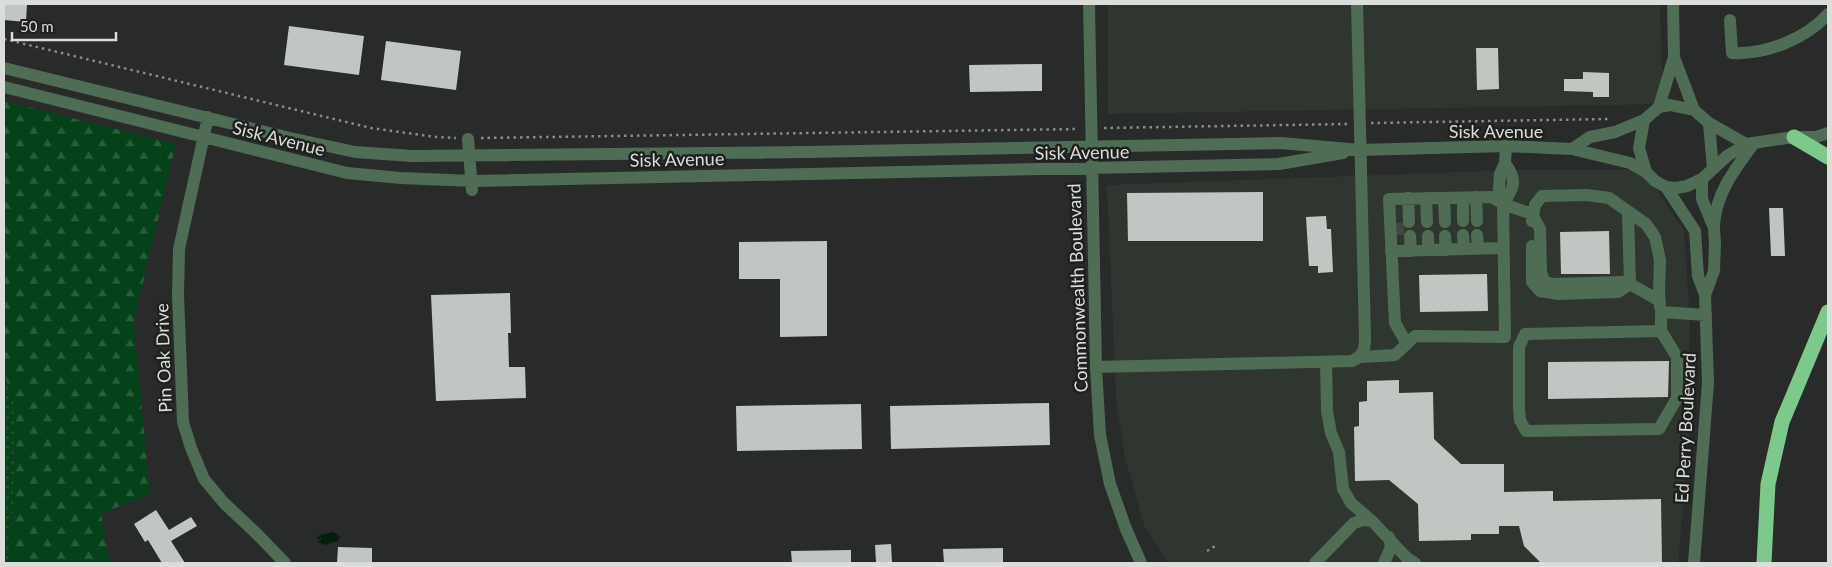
<svg xmlns="http://www.w3.org/2000/svg" width="1832" height="567" font-family="Lato,sans-serif">
<style>
.built{fill:#2f3630}
.green{fill:url(#green-dots)}
.forest{fill:url(#forest-firs)}
.water{fill:url(#water-ripples)}
.building{fill:#c2c6c3}
.lines{fill:none;stroke-linecap:round;stroke-linejoin:round}
.minor-tunnel{stroke:#434644;stroke-width:12;stroke-dasharray:12 6;stroke-linecap:butt}
.path{stroke:#8a8c8a;stroke-width:2.5;stroke-dasharray:2.5 4;stroke-linecap:butt}
.minor{stroke:#4f6d54;stroke-width:12}
.highway{stroke:#7cc98b;stroke-width:15}
.labels{text-anchor:middle;dominant-baseline:central;stroke-width:5;stroke-linejoin:round;paint-order:stroke}
.street-label{font-size:18px;fill:#dbdddb;stroke:#1f211f}
</style>
<defs>
<pattern id="green-dots" width="8" height="8" patternUnits="userSpaceOnUse" patternTransform="scale(1.25)"><rect width="8" height="8" fill="#05421a"/><path d="M2 2h.1M6 6h.1" fill="none" stroke="#295d3b" stroke-width="1.8" stroke-linecap="round"/></pattern>
<pattern id="forest-firs" width="22" height="20" patternUnits="userSpaceOnUse" patternTransform="scale(1.25)"><rect width="22" height="20" fill="#05421a"/><path d="M5 1l3.5 6h-7zM16 11l3.5 6h-7z" fill="#295d3b"/></pattern>
<pattern id="water-ripples" width="26" height="14" patternUnits="userSpaceOnUse" patternTransform="scale(1.25)"><rect width="26" height="14" fill="#051d0b"/><path d="M2 4q2-2 4 0t4 0M15 11q2-2 4 0t4 0" fill="none" stroke="#293d2e"/></pattern>
</defs>
<rect width="100%" height="100%" fill="#282b29"/>
<path class="built" d="M1108 4H1660L1663 104 1108 114Z
M1518 170H1643L1684 230 1690 320 1689 438 1678 563H1168L1144 525 1125 457 1116 400 1107 185Z"/>
<path class="green" d="M4 372 16 411 11 563H4Z"/>
<path class="forest" d="M4 101 176 144 134 321 150 495 101 513 110 563H11L16 411 4 372Z"/>
<path class="water" d="M333 532 340 537 338 541 325 545 318 542 317 538 320 535Z"/>
<path class="building" d="M4 4H27L26 22 4 20Z
M289 26 364 36 359 75 284 65Z
M386 41 461 51 456 90 381 80Z
M1476 48H1498L1499 89 1477 90Z
M1042 64V91L970 92 969 65Z
M1583 72 1609 73V97H1593V92L1564 91V79H1583Z
M1263 192V241H1128L1127 193Z
M1769 208H1783L1785 256H1771Z
M1326 216 1327 229H1331L1333 272 1318 273V266H1309L1306 217Z
M1609 231 1610 274H1561L1560 232Z
M827 241V336L780 337V279H739V242Z
M1487 274 1488 311 1420 312 1419 275Z
M510 293 511 333H508L509 367H525L526 398 436 401 431 295Z
M1669 361 1668 397 1548 399V362Z
M1399 380V393L1433 392 1434 439 1461 464H1504V492L1553 491V501L1661 499 1662 563H1541L1524 546 1519 526H1499V534H1471V540L1419 541 1418 504 1389 480 1355 481 1354 427 1359 426V402L1367 401V381Z
M1049 403 1050 445 891 449 890 406Z
M861 404 862 449 737 451 736 406Z
M156 510 169 530 191 517 197 526 171 541 185 563H162L148 540 145 542 134 524Z
M891 544 892 563H876L875 545Z
M338 547 372 548V563H337Z
M1003 548V563H944L943 549Z
M851 550V563H792L791 551Z"/>
<g class="lines">
<path class="minor-tunnel" d="M1398 223V237"/>
<path class="path" d="M4 39 371 128 436 137 456 138
M1371 123 1608 119
M1104 128 1348 124
M481 138 1078 129
M1207 551 1217 545"/>
<path class="minor" d="M1089 4 1096 367 1100 435 1110 484 1126 529 1141 563
M1673 4 1674 57 1694 110
M1730 20 1732 53C1765 55 1806 39 1828 14
M4 68 290 138 355 152 412 156 807 152 1281 143 1360 150 1506 146 1572 149 1630 163 1646 172 1655 181 1666 187 1676 188 1687 186 1702 179 1727 156 1746 144 1794 137H1816L1828 133
M4 87 347 173 401 178 472 181 1279 164 1343 153
M1659 107 1674 57
M208 117 179 249 178 295 183 422 191 448 204 479 224 503 256 533 285 563
M1644 120 1639 148 1646 172
M1709 123 1713 169
M468 139 472 190
M1572 149 1590 137 1615 132 1644 120 1659 107 1670 105 1694 110 1709 123 1746 144
M1702 179V199L1714 228 1715 243 1714 271 1705 295
M1666 187 1695 231 1698 276 1705 295 1708 383 1694 563
M1476 197 1477 221
M1408 198 1409 222
M1426 198 1427 222
M1444 198 1445 222
M1463 198V221
M1503 204C1514 188 1518 181 1505 163
M1628 212 1630 284
M1532 221 1535 205 1542 196 1587 195 1609 198 1646 224 1655 237 1660 260 1659 291 1660 307
M1714 225C1716 193 1735 169 1754 143
M1463 235 1464 249
M1477 235 1478 249
M1410 236 1411 251
M1428 236V250
M1445 236 1446 250
M1532 246V282L1540 291 1558 294 1618 292 1630 284
M1391 251 1502 248
M1661 331 1677 357V398L1659 429 1526 431 1520 420 1519 409V347L1525 334 1661 331V312L1706 315
M1407 344 1395 323 1389 199 1492 197 1503 204 1532 214 1540 229 1541 272 1544 281 1552 284 1623 282 1630 284 1660 301
M1360 357 1395 355 1415 336 1505 337 1503 204 1499 189 1500 174 1505 163 1506 146
M1326 362 1327 411 1331 433 1339 452 1343 489 1351 503 1372 521 1407 558 1415 563
M1096 367 1352 361C1363 356 1365 350 1365 338L1357 4
M1315 563 1354 523 1363 520 1372 521
M1384 563 1391 547 1389 537"/>
<path class="highway" d="M1794 137 1828 157
M1764 563 1768 484 1782 422 1828 312"/>
</g>
<g class="labels">
<g class="street-label">
<text x="1496" y="131">Sisk Avenue</text>
<text transform="translate(279 138) rotate(14)">Sisk Avenue</text>
<text transform="translate(1082 152) rotate(-1)">Sisk Avenue</text>
<text transform="translate(677 159) rotate(-1)">Sisk Avenue</text>
<text transform="translate(1077 288) rotate(-92)">Commonwealth Boulevard</text>
<text transform="translate(163 358) rotate(-92)">Pin Oak Drive</text>
<text transform="translate(1685 428) rotate(-87)">Ed Perry Boulevard</text>
</g>
</g>
<rect width="1832" height="567" fill="none" stroke="#dbdddb" stroke-width="10"/>
<path d="M12 32v8h104v-8" fill="none" stroke="#dbdddb" stroke-width="2.5"/>
<text x="20" y="32" font-size="15" fill="#dbdddb" stroke="#1f211f" stroke-width="4" paint-order="stroke">50 m</text>
</svg>
